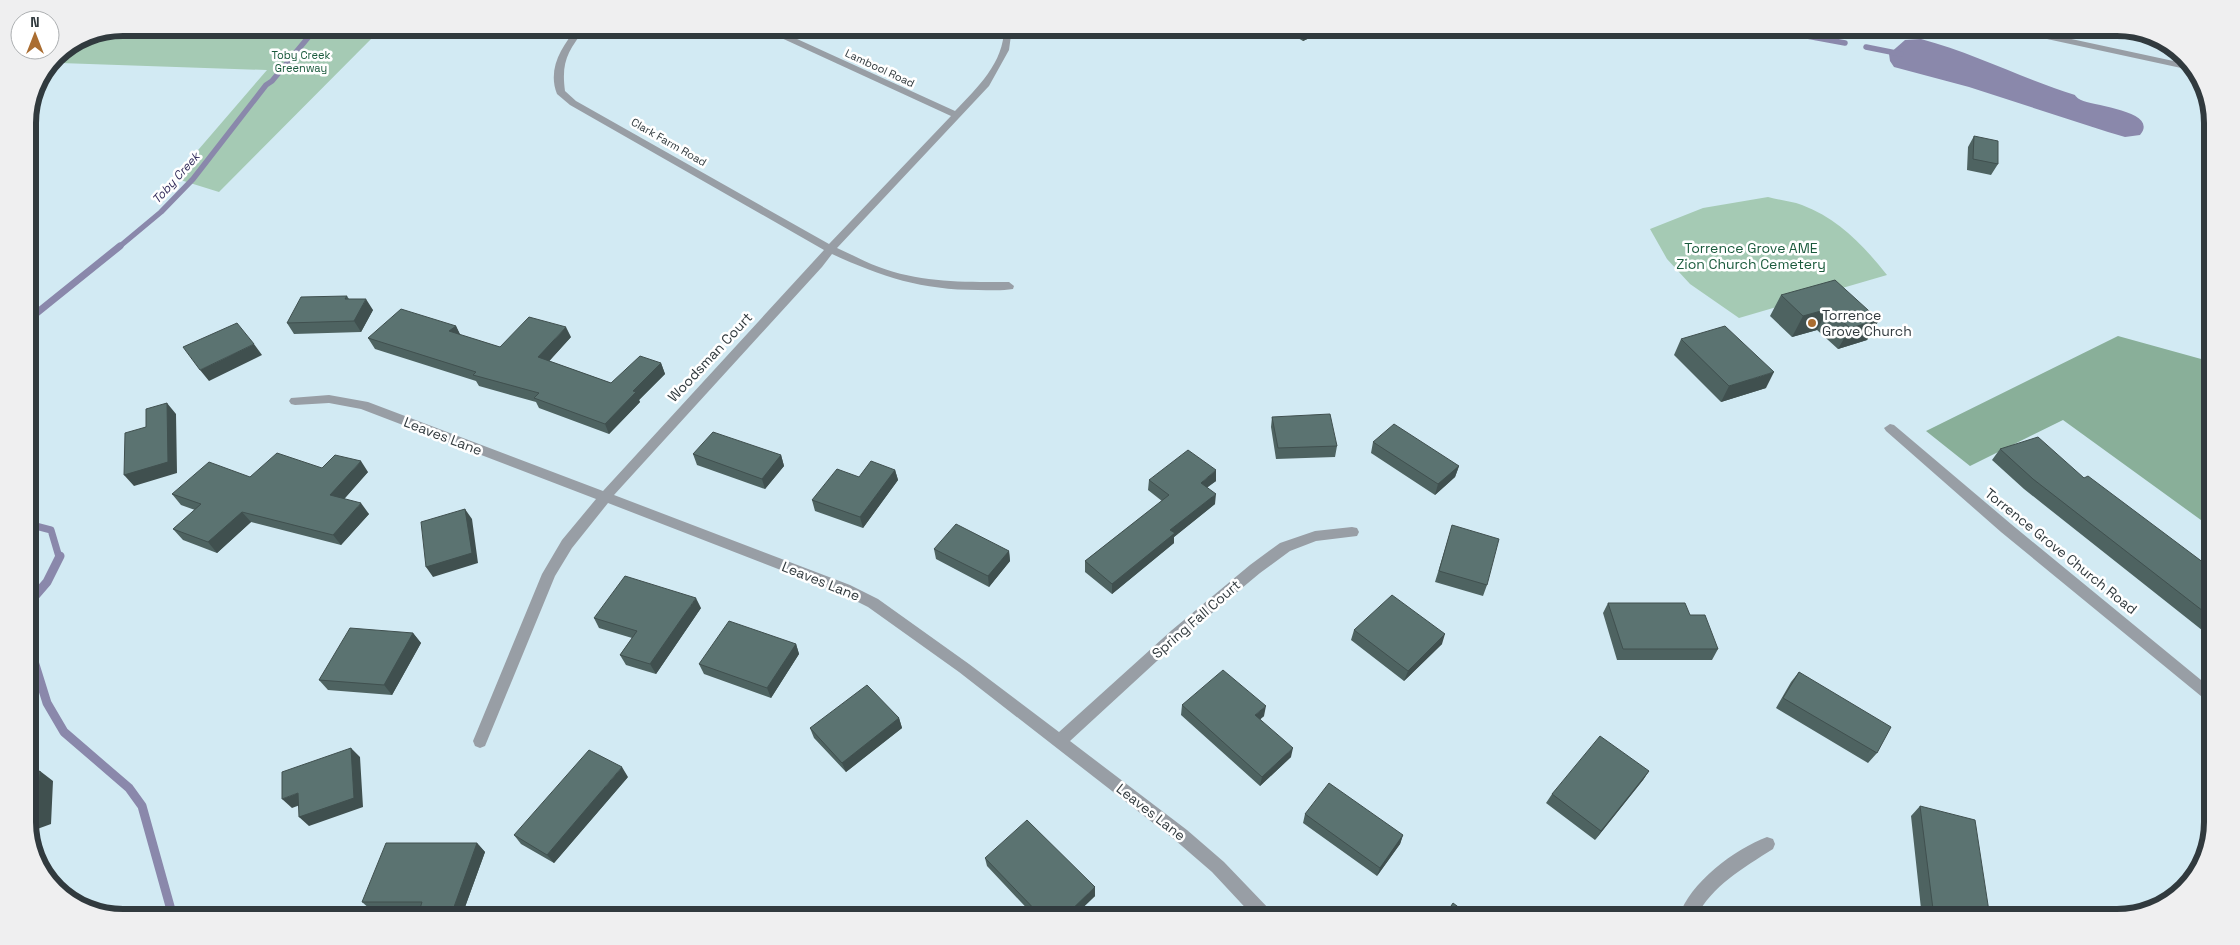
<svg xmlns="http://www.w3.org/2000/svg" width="2240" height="945" font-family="'Space Grotesk',sans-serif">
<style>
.green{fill:#a5cab4}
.forest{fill:#89af99}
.water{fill:#8a88ab}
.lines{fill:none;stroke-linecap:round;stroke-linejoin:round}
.stream-far2{stroke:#8a88ab;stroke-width:5.5}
.stream-far1{stroke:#8a88ab;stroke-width:7}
.stream{stroke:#8a88ab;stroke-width:9}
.minor{fill:#989ea5;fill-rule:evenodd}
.tertiary{fill:#989ea5;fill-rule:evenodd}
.wall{fill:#4e6361}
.shaded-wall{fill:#40504f}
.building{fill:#5b7371;stroke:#40504f}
.poi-dot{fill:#aa6d31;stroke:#fff;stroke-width:2}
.labels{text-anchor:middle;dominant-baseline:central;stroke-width:5;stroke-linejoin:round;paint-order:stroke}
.far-park-label{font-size:11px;fill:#1a5a3c;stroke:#fff}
.far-street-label{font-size:11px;fill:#313a3e;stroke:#fff}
.far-water-label{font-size:12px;font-style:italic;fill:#322b5a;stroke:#fff}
.park-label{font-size:14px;fill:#1a5a3c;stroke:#fff}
.poi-label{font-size:14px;fill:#313a3e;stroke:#fff;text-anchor:start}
.street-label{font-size:14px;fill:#313a3e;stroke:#fff}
.rim{fill:none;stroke:#313a3e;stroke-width:6}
</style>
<rect width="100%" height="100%" fill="#d2eaf3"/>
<path class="green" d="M124 28H382L219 192 174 178 267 70 60 63 97 33Z
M1768 197C1779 200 1791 201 1802 205 1839 219 1863 245 1887 275L1739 318 1690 284 1667 259 1650 229 1703 208Z"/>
<path class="forest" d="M2118 336 2212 362V528L2063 420 1970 466 1926 431Z"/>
<path class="water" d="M1921 39C1974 53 2023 79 2075 95 2075 96 2080 100 2081 100 2093 106 2160 111 2140 135L2125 137 2108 132 1969 87 1894 67 1890 61 1889 54 1905 40Z"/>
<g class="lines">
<path class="stream-far2" d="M1700 28 1713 31 1807 36 1845 43
M1866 47 1901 54
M119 247 161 212 193 179 266 85 272 81 316 28"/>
<path class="stream-far1" d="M28 320 120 246
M28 524 51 530 59 557"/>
<path class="stream" d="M28 604 47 582 60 556
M28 642 47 703 64 732 129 788 142 806 173 917"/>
<path class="minor" d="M577 28H585C568 52 561 61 565 91L576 101 829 244 951 116 764 30 763 28H773L955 111C977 88 1004 63 1004 28H1012L1009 50 989 86 837 248C851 254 865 262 879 267 921 283 965 282 1009 282L1014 286 1013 289C1002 291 989 290 978 290 922 290 882 277 832 254L822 267 614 495 850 585 878 599 969 664 1059 732 1172 630 1250 565 1280 543 1315 531 1352 527 1357 528 1359 532 1357 536 1316 541 1290 551 1260 573 1182 638 1070 741 1187 830 1224 862 1271 911 1273 917H1254L1212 872 1175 840 959 672 868 607 840 593 608 503 572 548 555 576 485 746 480 748 475 746 473 741 542 574 562 540 596 499 361 409 329 403 295 405 291 404 289 401 291 398 329 395 368 402 603 491 824 250 570 105 557 94C547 69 562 46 577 28Z
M1890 424 1894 425 2011 524 2212 689V703L2207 701 2001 532 1886 431 1884 428Z
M1767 837 1773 839 1775 844 1773 849C1743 868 1712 886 1696 917H1679C1689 883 1735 849 1767 837Z"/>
<path class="tertiary" d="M2006 28H2020L2192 65 2195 71 2010 31Z"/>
</g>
<path class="wall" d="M1281 28H1331L1303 41Z
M1974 136 1998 164 1991 175 1967 170 1968 147Z
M1781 295 1879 320 1867 340 1838 349 1817 330 1792 337 1770 316Z
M347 296 349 299 373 310 361 332 294 334 287 323Z
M456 326 460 335 500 347 571 337 549 361 611 383 661 363 665 374 639 400 640 402 609 434 539 408 536 402 479 386 476 381 375 349 368 338Z
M1681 339 1766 388 1721 402 1674 355Z
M1272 417 1337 446 1335 457 1276 459 1271 427Z
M1373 442 1459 466 1455 477 1435 495 1371 453Z
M2000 449 2084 478 2212 569V638L2024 489 1992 460Z
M693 454 781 455 784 466 765 489 697 465Z
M322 468 368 472 344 499 369 514 341 545 251 522 217 553 183 540 173 529 195 510 181 505 172 494 250 477Z
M895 470 898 480 863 528 815 511 812 500 859 477Z
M1149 480 1216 481 1207 487 1215 504 1174 537V543L1112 594 1085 572V561L1162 501 1148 490Z
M1449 536 1487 585 1483 596 1435 582Z
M934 549 1009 551 1010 561 989 587 936 559Z
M1608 603 1690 615 1718 649 1712 660H1617L1603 613Z
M701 608 656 674 626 665 620 655 632 638 599 628 594 618Z
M1354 630 1442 644 1404 681 1351 640Z
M413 633 421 643 392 695 328 690 319 680Z
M796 644 799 654 771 698 704 674 699 664Z
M1799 672 1877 753 1868 763 1776 708 1791 682Z
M1182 705 1264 716 1260 719 1291 757 1260 786 1181 715Z
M899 718 902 728 846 772 814 738 810 728Z
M1649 771 1643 780 1595 840 1546 803 1552 794Z
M628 777 554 863 521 844 514 835Z
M1920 806 1990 918H1922L1911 816Z
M1305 814 1403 835 1400 844 1377 876 1303 823Z
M477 843 485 852 461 918H417L419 911 371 910 362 902Z
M985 858 1095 896 1072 918H1036L987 866Z"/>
<path class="shaded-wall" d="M1305 28H1331L1303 41Z
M366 299 373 310 361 332 354 321Z
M1828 309 1817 330 1792 337 1803 316Z
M1879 320 1867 340 1838 349 1850 328Z
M456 326 461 336 449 331Z
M566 327 571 337 543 368 538 357Z
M254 344 262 355 209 381 200 370Z
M661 363 665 374 639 400 640 402 609 434 605 424 633 391Z
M1774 372 1766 388 1721 402 1729 386Z
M167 403 176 414 177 473 134 486 124 475Z
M781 455 784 466 765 489 762 479Z
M361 461 368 472 338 506 330 495Z
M1459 466 1455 477 1435 495 1438 484Z
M895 470 898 480 863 528 860 517Z
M1216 470V481L1200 493 1201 483Z
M1216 494 1215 504 1174 537V543L1112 594V584L1170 530Z
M361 503 369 514 341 545 333 535Z
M465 509 472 519 478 563 433 577 426 567Z
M242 512 251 522 217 553 208 542Z
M1009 551 1010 561 989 587 988 576Z
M696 598 701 608 656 674 650 664Z
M413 633 421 643 392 695 384 685Z
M1445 634 1442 644 1404 681 1408 671Z
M796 644 799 654 771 698 767 688Z
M1266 706 1264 716 1254 725 1255 715Z
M899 718 902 728 846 772 842 763Z
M351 748 360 757 363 807 309 826 299 817Z
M1293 748 1291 757 1260 786 1262 777Z
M622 767 628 777 554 863 547 855Z
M40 771 53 781 51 824 29 832 28 828V819Z
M1649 771 1643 780 1595 840 1601 831Z
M298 793 308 802 292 808 282 799Z
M1403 835 1400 844 1377 876 1380 868Z
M477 843 485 852 461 918H450Z
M1095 887V896L1072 918H1063Z"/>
<path class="building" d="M1974 136 1998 141V164L1973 159Z
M1835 280 1879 320 1850 328 1828 309 1803 316 1781 295Z
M347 296 345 299H366L354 321 287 323 301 297Z
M401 309 456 326 449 331 500 347 529 317 566 327 538 357 611 383 640 356 661 363 633 391 636 392 605 424 534 398 539 393 473 375 476 372 368 338Z
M237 323 254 344 200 370 183 347Z
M1725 326 1774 372 1729 386 1681 339Z
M167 403 168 462 124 475 125 433 146 427V409Z
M1330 414 1337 446 1278 448 1272 417Z
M1394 424 1459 466 1438 484 1373 442Z
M713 432 781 455 762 479 693 454Z
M2038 437 2084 478 2088 476 2212 569V618L2033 479 2000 449Z
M1188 450 1216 470 1201 483 1216 494 1170 530 1175 533 1112 584 1085 561 1169 495 1149 480Z
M277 453 322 468 335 455 361 461 330 495 361 503 333 535 242 512 208 542 173 529 201 504 172 494 209 462 250 477Z
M871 461 895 470 860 517 812 500 837 469 859 477Z
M465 509 472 553 426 567 421 522Z
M956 524 1009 551 988 576 934 549Z
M1452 525 1499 539 1487 585 1439 571Z
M625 576 696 598 650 664 620 655 637 631 594 618Z
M1392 595 1445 634 1408 671 1354 630Z
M1608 603H1685L1690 615H1705L1718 649H1623Z
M729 621 796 644 767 688 699 664Z
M350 628 413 633 384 685 319 680Z
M1223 670 1266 706 1255 715 1293 748 1262 777 1182 705Z
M1799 672 1891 727 1877 753 1783 698Z
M867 685 899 718 842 763 810 728Z
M1600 736 1649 771 1601 831 1552 794Z
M351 748 354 798 299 817 298 793 282 799V772Z
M589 750 622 767 547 855 514 835Z
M40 771 38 815 28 819V776Z
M1329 783 1403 835 1380 868 1305 814Z
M1920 806 1975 820 1990 918 1934 917Z
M1027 820 1095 887 1063 918H1043L985 858Z
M386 843H477L450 918H417L422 902H362Z
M1453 903 1473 918H1443Z
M1500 908 1514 918H1495Z"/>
<circle class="poi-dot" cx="1812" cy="323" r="5"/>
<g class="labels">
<g class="far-park-label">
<text x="301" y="55">Toby Creek<tspan x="301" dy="13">Greenway</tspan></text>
</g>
<g class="far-street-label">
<text transform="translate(880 68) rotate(25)">Lambool Road</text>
<text transform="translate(669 142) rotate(30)">Clark Farm Road</text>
</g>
<g class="far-water-label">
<text transform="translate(176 178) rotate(-48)">Toby Creek</text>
</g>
<g class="park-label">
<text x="1751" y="248">Torrence Grove AME<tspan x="1751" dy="16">Zion Church Cemetery</tspan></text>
</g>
<g class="poi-label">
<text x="1822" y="315">Torrence<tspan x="1822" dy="16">Grove Church</tspan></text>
</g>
<g class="street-label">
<text transform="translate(710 357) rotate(-47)">Woodsman Court</text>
<text transform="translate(443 436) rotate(21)">Leaves Lane</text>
<text transform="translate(2061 551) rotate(39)">Torrence Grove Church Road</text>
<text transform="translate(821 581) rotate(22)">Leaves Lane</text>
<text transform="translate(1196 619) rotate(-41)">Spring Fall Court</text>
<text transform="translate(1151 812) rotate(38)">Leaves Lane</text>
</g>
</g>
<path d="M0 0H2240V945H0ZM123 36H2117A87 87 0 0 1 2204 123V822A87 87 0 0 1 2117 909H123A87 87 0 0 1 36 822V123A87 87 0 0 1 123 36Z" fill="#efeff0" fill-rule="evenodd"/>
<path class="rim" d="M123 36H2117A87 87 0 0 1 2204 123V822A87 87 0 0 1 2117 909H123A87 87 0 0 1 36 822V123A87 87 0 0 1 123 36Z"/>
<g transform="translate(35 35)"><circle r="24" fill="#ffffff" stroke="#adb0b2"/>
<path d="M0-4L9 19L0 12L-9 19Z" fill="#aa6d31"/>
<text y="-8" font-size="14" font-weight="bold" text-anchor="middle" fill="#313a3e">N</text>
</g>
</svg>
